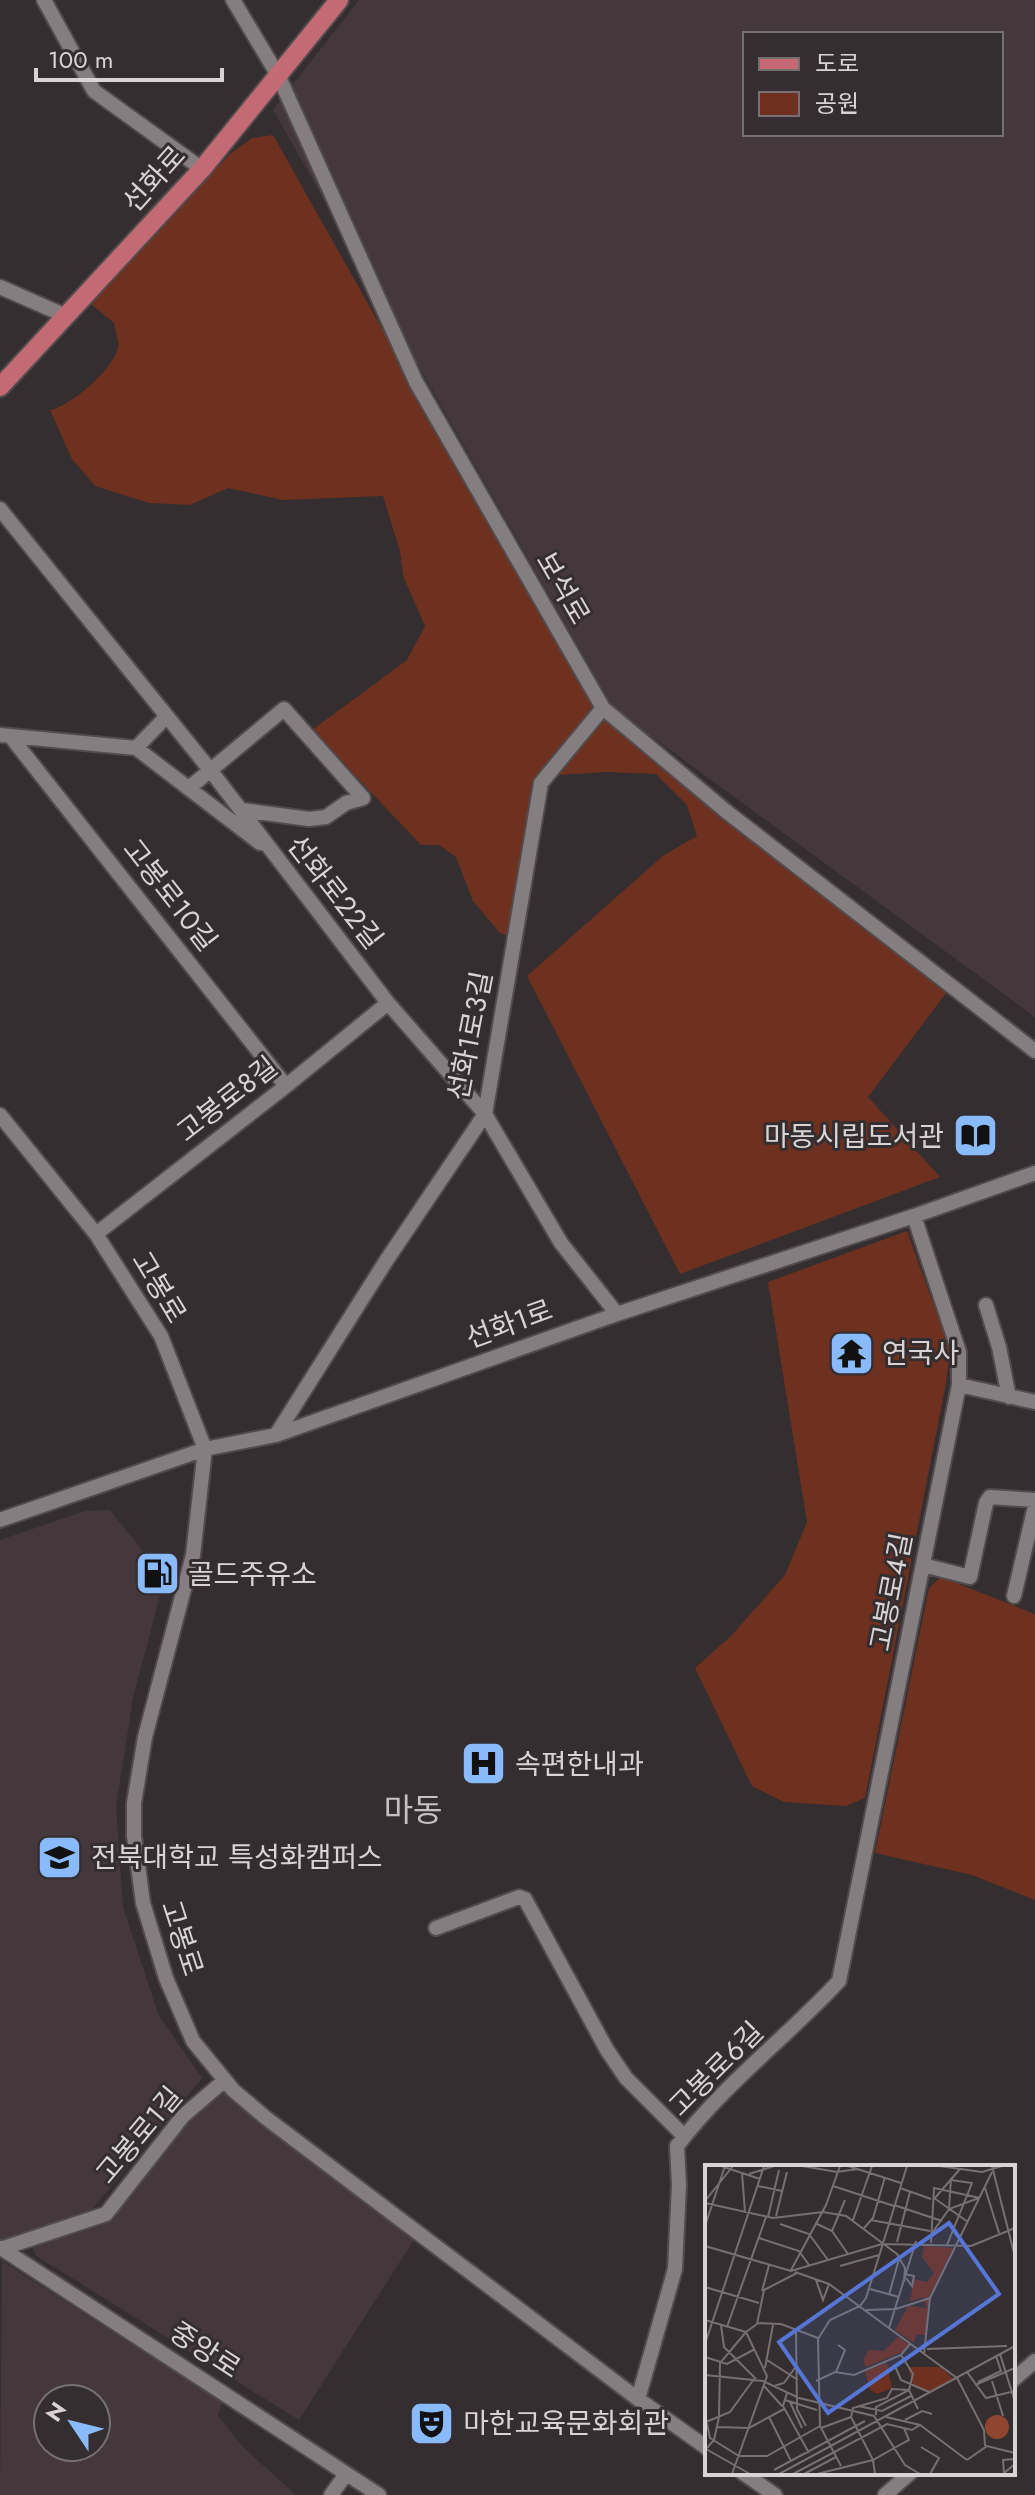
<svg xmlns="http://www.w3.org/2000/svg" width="1035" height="2495" font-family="Jost,'Noto Sans KR',sans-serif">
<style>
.built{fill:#44383c;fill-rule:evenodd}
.green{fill:#6e301f}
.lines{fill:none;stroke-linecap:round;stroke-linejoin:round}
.minor-casing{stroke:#514b4d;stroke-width:18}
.major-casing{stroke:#514b4d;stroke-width:22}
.minor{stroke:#857e80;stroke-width:14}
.major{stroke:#c36a75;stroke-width:18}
.labels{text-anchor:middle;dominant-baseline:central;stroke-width:6;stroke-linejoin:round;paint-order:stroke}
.street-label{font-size:28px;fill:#d8d4d6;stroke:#342e30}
.poi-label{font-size:28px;fill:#d8d4d6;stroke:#342e30;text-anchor:start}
.quarter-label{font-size:32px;fill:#c7bfc1;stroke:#342e30}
.inset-road{fill:none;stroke:#767072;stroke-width:2}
.view{fill:#5576d7;fill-opacity:0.15;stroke:#5576d7;stroke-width:4}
.inset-edge{fill:none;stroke:#d8d4d6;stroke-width:4}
</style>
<rect width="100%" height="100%" fill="#342e30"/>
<path class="built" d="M359 0H1035V1017L614 709 273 110ZM745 34H1001V134H745Z
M110 1510 142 1550 161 1592 133 1698 116 1807 123 1907 159 2016 202 2078 84 2219 0 2242V1540L85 1511Z
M221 2090 415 2238 299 2420 35 2255 32 2245 110 2219 187 2120Z
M2 2261 222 2402 218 2416 243 2447 296 2495H0ZM48 2399H96V2447H48Z"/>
<path class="green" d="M273 135 595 707 532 782 511 937 500 933 473 901 456 857 439 845H421L312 730 407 660 425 626 403 576 400 551 383 496 283 500 228 488 190 505 149 503 95 486 72 459 50 410C71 406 113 369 118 348 119 341 115 329 114 323L91 304 230 154 252 138Z
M605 716 949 989 868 1097 940 1177 680 1274 527 976 664 855 697 836 687 805 656 774 608 772 557 775Z
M907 1231 950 1350 946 1383 865 1798 846 1806 784 1802 752 1786 695 1668 731 1636 785 1575 807 1522 768 1282Z
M941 1577 1035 1614V1900L972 1875 875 1853 929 1588Z"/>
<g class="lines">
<defs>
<path id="minor" d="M44 0 94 91 202 169
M233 0 279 77 416 382 603 708 727 812 1035 1051
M0 287 66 316
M0 509 211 771 388 1003 485 1114 561 1243 617 1314
M0 735 136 748 260 843
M11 737 286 1086
M136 748 166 717
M189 788 284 709 363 798 346 803 326 817 309 819 242 810
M0 1115 96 1234 161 1336 205 1449 193 1555 145 1737 134 1803V1836L143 1903 166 1978 193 2041 233 2090 266 2118 638 2399 707 2448
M96 1234 286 1086 388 1003
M986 1305 999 1347 1009 1397
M959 1385 1035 1402
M276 1435 386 1261 485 1114 541 783 603 708
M0 1520 205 1449 276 1435 617 1314 914 1216 1035 1173
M923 1565 970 1577 986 1503 990 1497 1035 1500
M1014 1596 1035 1506
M436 1928 519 1897 525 1899 607 2050 626 2078 684 2136
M1 2248 379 2495
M0 2249 106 2214 183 2116 225 2080
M1013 2380 1035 2361
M638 2399 675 2269 679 2185 677 2146C723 2085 787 2037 839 1981L959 1385V1352L914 1216
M743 2473 775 2495
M331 2495 346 2474
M885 2495 910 2473"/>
<path id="major" d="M0 387 202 169 339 0"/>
</defs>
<use href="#minor" class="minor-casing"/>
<use href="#major" class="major-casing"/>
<use href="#minor" class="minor"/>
<use href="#major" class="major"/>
</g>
<defs>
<symbol id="library-square" viewBox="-11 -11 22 22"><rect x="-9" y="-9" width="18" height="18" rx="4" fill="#89bafc" stroke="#342e30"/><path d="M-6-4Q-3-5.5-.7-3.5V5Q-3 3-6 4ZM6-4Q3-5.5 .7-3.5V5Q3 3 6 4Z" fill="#111"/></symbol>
<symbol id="temple-square" viewBox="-11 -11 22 22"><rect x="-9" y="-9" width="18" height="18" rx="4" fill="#89bafc" stroke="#342e30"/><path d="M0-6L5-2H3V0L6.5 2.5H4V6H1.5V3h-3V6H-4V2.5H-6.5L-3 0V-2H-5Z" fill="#111"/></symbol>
<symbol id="fuel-square" viewBox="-11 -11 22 22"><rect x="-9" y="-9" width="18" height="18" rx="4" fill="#89bafc" stroke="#342e30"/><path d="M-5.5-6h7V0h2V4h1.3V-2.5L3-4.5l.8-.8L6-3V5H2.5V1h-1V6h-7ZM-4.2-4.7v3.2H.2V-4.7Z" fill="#111"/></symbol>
<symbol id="hospital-square" viewBox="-11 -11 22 22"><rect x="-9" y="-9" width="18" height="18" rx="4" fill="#89bafc" stroke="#342e30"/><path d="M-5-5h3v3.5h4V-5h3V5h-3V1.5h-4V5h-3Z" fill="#111"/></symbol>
<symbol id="university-square" viewBox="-11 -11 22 22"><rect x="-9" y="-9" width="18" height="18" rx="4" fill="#89bafc" stroke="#342e30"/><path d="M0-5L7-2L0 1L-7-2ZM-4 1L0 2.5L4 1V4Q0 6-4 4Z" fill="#111"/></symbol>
<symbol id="theatre-square" viewBox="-11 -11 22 22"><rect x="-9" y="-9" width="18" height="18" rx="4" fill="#89bafc" stroke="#342e30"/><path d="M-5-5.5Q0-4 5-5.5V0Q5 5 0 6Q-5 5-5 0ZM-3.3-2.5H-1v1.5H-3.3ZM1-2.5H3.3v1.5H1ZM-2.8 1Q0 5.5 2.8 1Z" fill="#111"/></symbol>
</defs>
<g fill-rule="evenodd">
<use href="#library-square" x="950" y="1110" width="51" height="51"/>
<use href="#temple-square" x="826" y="1328" width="51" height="51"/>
<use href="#fuel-square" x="132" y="1548" width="51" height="51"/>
<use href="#hospital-square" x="458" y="1738" width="51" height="51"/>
<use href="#university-square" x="34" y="1832" width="51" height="51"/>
<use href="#theatre-square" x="406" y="2398" width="51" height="51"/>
</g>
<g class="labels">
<g class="street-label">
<text transform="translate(154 179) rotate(-48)">선화로</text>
<text transform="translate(563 588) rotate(60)">보석로</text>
<text transform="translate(335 892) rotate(52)">선화로22길</text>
<text transform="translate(170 895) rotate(52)">고봉로10길</text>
<text transform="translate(470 1036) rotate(-79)">선화1로3길</text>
<text transform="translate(227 1099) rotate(-38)">고봉로8길</text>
<text transform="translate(159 1287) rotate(59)">고봉로</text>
<text transform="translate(509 1324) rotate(-20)">선화1로</text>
<text transform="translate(891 1592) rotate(-79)">고봉로4길</text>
<text transform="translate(182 1938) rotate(72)">고봉로</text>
<text transform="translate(716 2069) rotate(-45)">고봉로6길</text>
<text transform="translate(139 2135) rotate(-50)">고봉로1길</text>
<text transform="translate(205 2350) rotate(33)">중앙로</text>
</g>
<g class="poi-label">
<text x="944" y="1136" text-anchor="end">마동시립도서관</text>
<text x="882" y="1353">연국사</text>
<text x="188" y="1574">골드주유소</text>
<text x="515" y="1764">속편한내과</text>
<text x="91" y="1857">전북대학교 특성화캠퍼스</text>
<text x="463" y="2423">마한교육문화회관</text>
</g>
<g class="quarter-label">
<text x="413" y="1810">마동</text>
</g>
</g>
<g transform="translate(705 2165)">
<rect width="310" height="310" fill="#342e30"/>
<path d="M219 81 248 83 224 133 222 170H211L209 178 190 165 203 141 222 143 218 132 205 137 209 114 222 117 229 108 217 92ZM193 172 204 179 197 187 161 202 158 195 164 185 179 186ZM182 198 187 223 172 229 165 225 160 206ZM203 202H236L248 214 225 227 208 219Z" fill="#6e301f"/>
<path d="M280 262a12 12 0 1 1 24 0a12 12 0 1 1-24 0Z" fill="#8f4530"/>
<path class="inset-road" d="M16 1 55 14M97 1 132 7 153 4M143 1 196 18M234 1 277 7 297 1M287 1 310 92M37 8 40 47M44 9 69 1M53 21 77 26M128 21 189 41M195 23 226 34M280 23 294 68M229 33 263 57M229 34 255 4M0 36 28 1M0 38 68 53 118 47 141 51 192 89 200 103 199 117M189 40 237 56M244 44 246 13M71 51 82 7M63 52 74 5M148 55 167 1M166 55 225 66M110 58 127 66 143 89M75 59 104 69 123 95M0 61 20 1M159 63 168 53 180 12M127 66 140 35M225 71 244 44 274 33M54 73 94 86 104 100M192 77 205 27M226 78 229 23 275 33M242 80 267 18 246 15M0 81 86 106 177 79 266 81 310 63M135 101 174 90M85 107 121 40 135 1M90 107 124 119 252 213M200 109 209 111 207 121 201 113M111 115 118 135 124 119M0 122 54 138M165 124 194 132M57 126 64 100M184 130 194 94M161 145 191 144 225 133M0 155 41 167M53 158 76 159 113 173M16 160 19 182 51 214M22 162 61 52M184 163 211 76M91 166 92 244 101 261M0 179 59 1M222 184 302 181M219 189 225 133 287 7M295 189 310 237M0 192 22 199 50 184M62 195 93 215M190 201 196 215 224 227M60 203 68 160M131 207 140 185 133 180M262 207 281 233 310 226M0 210 58 216 94 233 169 251 200 300 215 309M252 213 279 265 280 281M111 216 130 207 149 210 196 190 205 179M287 216 298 251M273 217 296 206 291 191M270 220 310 203M59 221 77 241M69 221 79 218 92 200M82 228 78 241 104 288M80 235 112 245M85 237 97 263M153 241 177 246 206 231M0 249 5 273 34 291H62L115 261M171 250V242L204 225 208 209 196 190M64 252 86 296M181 252 215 260 262 295M200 255 217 246 227 249M1 257 25 247 49 214M12 262 44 263 79 244M116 263 146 252M216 282 234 293 225 309M1 284 45 309M0 285 9 275 14 252 15 198 41 167M310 294 298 295 299 308 310 299M262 295 282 281 310 288M136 301 115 261 113 174 125 155 155 141 161 133 202 1M69 305 160 256M27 309 62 211 41 167 52 159 59 125 92 108M74 309 310 181M88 309 182 259 207 265 215 260M99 309 131 292M112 309 168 295 191 282 204 275 199 263M170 309 168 295 146 252 148 243 182 233 187 224 204 225 213 244"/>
<path class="view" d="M244 58 294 129 123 248 74 177Z"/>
<rect width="310" height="310" class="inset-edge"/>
</g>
<rect x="743" y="32" width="260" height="104" fill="#342e30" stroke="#767072" stroke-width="2"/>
<rect x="759" y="58" width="40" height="12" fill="#c36a75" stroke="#767072" stroke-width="2"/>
<text x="815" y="72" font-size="24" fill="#d8d4d6">도로</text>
<rect x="759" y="92" width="40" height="24" fill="#6e301f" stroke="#767072" stroke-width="2"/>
<text x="815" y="112" font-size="24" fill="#d8d4d6">공원</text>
<g transform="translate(72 2423) rotate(305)"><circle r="38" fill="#342e30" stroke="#767072" stroke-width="2"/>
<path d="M0-6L14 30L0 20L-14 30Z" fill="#89bafc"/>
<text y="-12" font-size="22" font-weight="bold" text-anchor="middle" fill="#d8d4d6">N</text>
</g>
<path d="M36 68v12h186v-12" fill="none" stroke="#d8d4d6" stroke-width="4"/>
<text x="48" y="68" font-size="24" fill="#d8d4d6" stroke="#342e30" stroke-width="6" paint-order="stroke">100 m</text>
</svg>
